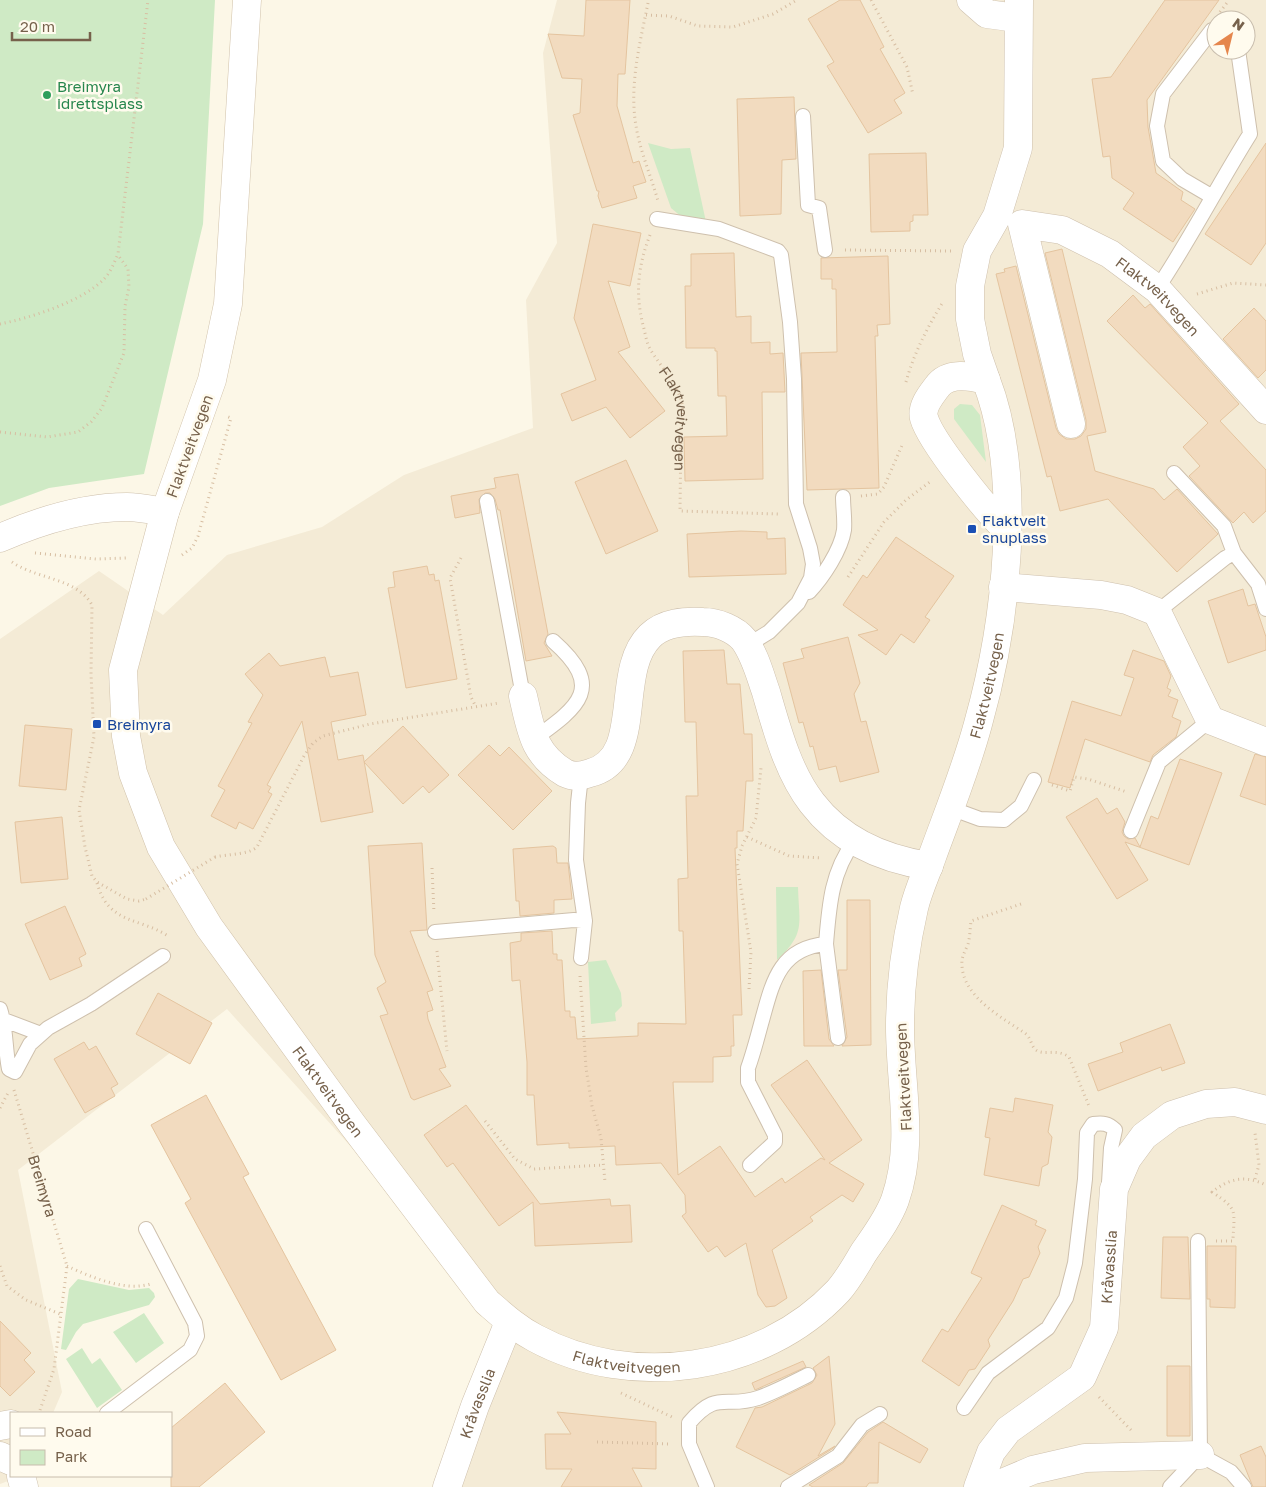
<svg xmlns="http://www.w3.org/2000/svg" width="1266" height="1487" font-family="'Golos Text',sans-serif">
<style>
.residential{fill:#f4ebd6;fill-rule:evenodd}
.green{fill:#cfeac5}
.building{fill:#f2dbbf;stroke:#e4c49f}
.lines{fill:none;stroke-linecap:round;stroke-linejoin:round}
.lane-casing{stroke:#cec0ad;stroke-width:16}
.street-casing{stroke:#cec0ad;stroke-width:29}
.secondary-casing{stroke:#d1c2aa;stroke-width:29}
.path{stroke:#d7bea2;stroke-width:3;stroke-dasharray:1 4;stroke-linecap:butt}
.lane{stroke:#fff;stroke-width:14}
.street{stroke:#fff;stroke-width:28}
.secondary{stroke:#fff;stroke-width:28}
.path-bridge{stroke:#d7bea2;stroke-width:3;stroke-dasharray:1 4;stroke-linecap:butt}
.leisure-dot{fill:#2e9e5b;stroke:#fffbee;stroke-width:2}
.transit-dot{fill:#1a4fb4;stroke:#fffbee;stroke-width:2}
.labels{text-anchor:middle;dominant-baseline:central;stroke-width:5;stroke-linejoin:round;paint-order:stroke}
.leisure-label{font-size:15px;fill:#27864d;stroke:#fffbee;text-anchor:start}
.street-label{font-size:15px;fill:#76614b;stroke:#fffbee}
.transit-label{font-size:15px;fill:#164399;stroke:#fffbee;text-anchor:start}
</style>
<rect width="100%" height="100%" fill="#fcf7e7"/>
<path class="residential" d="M557 0H1266V1487H435L514 1328 227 1009 18 1170 62 1392 53 1413H11V1476H21L0 1484V639L99 571 163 615 227 555 322 527 404 475 533 428 526 300 557 243 543 53ZM1216 20H1246V50H1216Z"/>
<path class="green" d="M0 0H215L203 224 144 474 49 488 0 506Z
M648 143 671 149 690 148 706 222 683 218 671 208Z
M960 404 972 405 980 415 986 462 954 419V409Z
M776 887H798C799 924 806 933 777 960Z
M606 960 621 993 622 1006 615 1013 616 1021 591 1024 588 962Z
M78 1279 129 1290 149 1288 154 1293 155 1297 149 1305 83 1324 76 1332 66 1350 61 1349 69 1289Z
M144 1313 164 1343 136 1363 113 1332Z
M82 1348 92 1364 100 1358 122 1390 97 1408 66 1359Z"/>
<path class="building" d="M586 0H630L625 74H618L617 106 633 163 639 161 646 182 633 186 637 198 602 208 598 196 599 191H597L573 115 580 113 582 79 562 78 548 34 584 36Z
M840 0H860L884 47 880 49 905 93 894 100 902 113 868 133 827 66 834 62 808 19Z
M1165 0H1219L1147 100 1148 127 1156 173 1183 192 1181 200 1195 209 1173 242 1123 209 1134 193 1112 178 1110 156 1103 157 1092 79 1111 77Z
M794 97 796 159 782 160 781 214 740 216 737 99Z
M1266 143V243L1251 265 1205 234Z
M926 153 928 215H913V221L910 222V231L871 232 869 154Z
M593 224 641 233 630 286 608 281 630 347 618 352 665 411 630 438 606 407 572 421 561 394 596 380 574 318Z
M1062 249 1106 432 1087 436 1095 471 1154 489 1164 500 1177 489 1218 534 1177 572 1108 499 1060 511 1051 476 1047 477 996 274 1005 272 1004 269 1016 266 1056 428 1059 434 1066 439H1075L1081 436 1086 429V420L1045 253Z
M734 253 736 317 751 316V343L770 342V354L783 353 785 392H762L763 479 685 481 684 437 727 436 726 396H718L717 351H715V348H686L685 286H691V254Z
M888 256 890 324 877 325 878 336H875L879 488 807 490 801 353 837 352 836 289H832V279H821V258Z
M1133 295 1145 308 1150 304 1239 404 1220 421 1266 470V511L1253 523 1244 512 1233 523 1189 476 1200 466 1183 447 1208 423 1107 321Z
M1254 308 1266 321V370L1258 378 1223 339Z
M626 460 658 531 606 554 575 482Z
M518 474 548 634 544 643 552 656 526 661 500 510H498L495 499 490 493H485L479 499 480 513 455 518 451 496 496 488 494 478Z
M741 531 767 532V539L785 538 786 574 689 577 687 534Z
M896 537 954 576 925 617 930 620 914 643 901 634 886 655 858 635 878 630 843 605 863 575 867 578Z
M427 566 429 575 434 574 435 581 439 580 457 679 406 688 388 588 395 587 393 572Z
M1243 589 1248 606 1255 604 1266 637V650L1228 663 1208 601Z
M848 637 860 683 854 694 861 722 866 721 879 772 840 782 836 766 819 770 813 746 810 747 803 722 799 723 783 663 804 658 801 649Z
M724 650 727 684H740L744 734H752L753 781H746L743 831H737V848H735L742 1015H733L734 1046H731V1056L713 1057V1082H673L678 1175 720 1146 755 1197 782 1178 785 1183 821 1158 825 1160 771 1085 807 1060 862 1140 829 1163 864 1184 853 1202 842 1195 810 1217 813 1221 772 1250 787 1298 775 1306 766 1307 758 1295 746 1243 725 1257 717 1246 708 1252 682 1216 686 1213 685 1195 661 1163 616 1165 615 1146 569 1148V1143L537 1145 534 1095H527V1062L520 980 512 981 510 943 521 941V933L552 931 553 954H557V960H562L565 1011H570V1017H575L577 1039 638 1036V1023L686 1024 683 931H679L678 879 688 878 686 796H698L696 722H685L683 651Z
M1133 650 1164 661 1171 676 1167 688 1171 690 1168 696 1178 700 1172 717 1181 721 1176 737 1153 755 1150 762 1085 739 1070 788 1048 782 1072 701 1121 716 1134 678 1124 675Z
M269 653 280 666 325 657 330 677 358 672 366 715 331 722 338 760 363 755 373 812 321 822 302 721 267 785 271 787 268 792 272 794 253 829 239 822 236 829 211 816 225 790 218 786 252 723 248 722 263 695 245 674Z
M25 725 72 729 66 790 19 786Z
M403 726 449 775 429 793 423 786 403 804 364 762Z
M489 745 500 756 509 747 552 791 513 830 458 775Z
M1255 754 1266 757V805L1240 796Z
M1180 759 1222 773 1189 865 1125 842 1148 880 1117 899 1066 817 1097 798 1107 814 1117 808 1125 822 1122 832 1124 836 1128 839 1135 838 1140 847 1151 816 1158 819Z
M62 817 68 879 21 883 15 822Z
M422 843 427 930 410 931 433 990 427 992 433 1010 427 1012 428 1019 446 1067 439 1069 451 1086 414 1100 411 1098 380 1016 388 1014 377 988 386 982 375 955 368 846Z
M553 846 556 848 557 863H568L572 899 554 900V913L520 916 519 901H516L513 849Z
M847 900H870L871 1045 842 1046 847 1037 838 970H847Z
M65 906 86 954 79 958 82 966 50 980 25 924Z
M821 970 829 1039 834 1046H804L803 971Z
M158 993 212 1023 190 1064 136 1034Z
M1170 1024 1185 1063 1162 1071 1161 1067 1098 1091 1088 1064 1123 1052 1120 1043Z
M84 1042 89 1050 96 1046 118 1084 111 1088 115 1096 85 1113 54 1059Z
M206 1095 249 1174 243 1177 336 1350 281 1380 185 1203 191 1199 151 1125Z
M1015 1098 1053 1105 1048 1132 1052 1137 1048 1164 1042 1167 1039 1186 984 1175 990 1138 985 1137 990 1108 1013 1112Z
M466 1105 540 1204 610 1199 611 1206 630 1205 632 1242 535 1246 533 1202 499 1226 453 1163 447 1167 424 1135Z
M1002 1205 1037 1221 1035 1225 1046 1230 1038 1247 1040 1253 1029 1277 1023 1279 1013 1301 988 1340 990 1346 975 1369 969 1370 959 1386 922 1361 942 1329 948 1332 982 1278 971 1273Z
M1163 1237H1188L1190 1299 1161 1298Z
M1207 1246H1236L1235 1308 1210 1307V1299H1207Z
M0 1321 31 1353 24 1360 35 1372 10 1396 0 1386Z
M829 1356 835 1424 818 1456 835 1446 832 1449 790 1475 736 1447 755 1408 762 1407 812 1383 817 1375 813 1368Z
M803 1361 806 1367 755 1390 752 1383Z
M1167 1366H1190V1436H1167Z
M225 1383 265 1432 199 1487H171V1428Z
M557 1412 656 1422V1469L632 1468 642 1487H561L572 1469H546L545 1434H571Z
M883 1422 928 1449 920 1463 879 1442 878 1483H869L866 1487H813L809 1485 843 1463 868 1432Z
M1261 1446 1266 1457V1487H1253L1240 1455Z"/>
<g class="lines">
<defs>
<path id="lane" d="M803 116 808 205 819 208 825 250
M1211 196 1182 179 1163 161 1157 126 1163 94 1212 30 1216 29
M657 219 719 229 778 251 781 255 790 322 794 379 796 504 810 548 813 564 811 578 798 603 769 632 746 646
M1157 289C1191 238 1218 185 1250 134L1238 50
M1174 473 1224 526 1234 553 1258 584 1266 609
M487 501 523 696
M809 592C823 577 841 550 844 530 845 519 843 508 843 497
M1157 612 1225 558 1234 553
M534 739C580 706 605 687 553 641
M950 808 980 819 1004 820 1021 806 1034 780
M1131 831 1159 762 1210 720
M435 932 574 920 585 921
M826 944 838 1038
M581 958 585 921 576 860 578 803 581 776
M0 1009C6 1026 5 1049 9 1069L15 1072 30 1044 48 1028 91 1004 163 956
M4 1020 41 1034
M750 1165 775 1142V1135L748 1082V1068C753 1054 757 1039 761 1024 772 985 778 948 826 944 829 908 831 872 854 842
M964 1408 988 1373 1048 1328 1066 1298 1075 1263 1085 1179 1087 1133 1093 1124C1103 1123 1108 1123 1115 1130L1111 1148 1109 1183
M107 1413 190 1350 197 1336 195 1323 146 1229
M1200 1455 1231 1472 1244 1487
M707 1487 689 1444V1423C718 1389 725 1409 758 1398 775 1392 792 1383 808 1375
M788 1487 838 1456 862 1425 880 1414
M1170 1487 1200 1455 1198 1241"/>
<g id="street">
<path d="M971 0 987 14 1017 18"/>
<path d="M986 380 977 354 970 319V286L977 251 997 216 1018 148 1019 0"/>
<path id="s3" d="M1071 424 1022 224 1062 230 1110 254 1157 289 1266 410"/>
<path d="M0 538C39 521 84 507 127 507 139 507 153 510 165 512"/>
<path d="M1003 587 1101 595 1127 600 1157 612 1210 720 1266 742"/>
<path d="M523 696C531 730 533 754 565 773 573 777 582 776 590 773 646 759 613 672 650 636 664 622 685 621 703 622 717 622 735 629 744 640 755 655 760 675 766 692 777 730 788 772 812 803 841 841 883 859 929 866"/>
<path d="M0 1426 11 1424"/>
<path d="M0 1456 11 1461"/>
<path d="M21 1476 24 1487"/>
<path id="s4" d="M447 1487 475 1406 509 1322"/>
<path id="s5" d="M978 1487 991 1452 1008 1430 1082 1377 1104 1328 1114 1189 1127 1159 1144 1136 1172 1115 1206 1104 1235 1102 1266 1110"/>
<path d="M993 1487 1033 1470 1085 1458 1200 1455"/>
</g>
<g id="secondary">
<path id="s6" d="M247 0 228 304 212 380 165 512 123 670 126 736 133 773 161 847 209 927 352 1124 487 1302C502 1315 516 1328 535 1338 631 1390 762 1372 838 1291 848 1280 856 1265 864 1252 875 1236 888 1219 895 1200 915 1143 900 1086 900 1027 900 987 905 947 914 908 918 891 926 874 932 857 948 813 966 769 978 724 1006 625 1024 478 986 380 971 376 948 371 937 387 931 395 921 407 924 418 931 442 987 511 1006 529"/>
</g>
</defs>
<use href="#lane" class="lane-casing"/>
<use href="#street" class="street-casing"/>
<use href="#secondary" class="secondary-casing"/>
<g class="path">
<path d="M871 0 907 67 913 95"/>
<path d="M648 3C640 43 629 85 636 126 640 151 651 176 658 201"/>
<path d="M1220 12 1229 0"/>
<path d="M646 15 669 16 698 26 733 27 773 14 797 0"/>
<path id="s1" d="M650 235C638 266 635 293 643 325 645 332 646 340 649 347 662 371 691 395 681 425L680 511 778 514"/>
<path d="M845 250 951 251"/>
<path d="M1197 294 1233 283 1266 285"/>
<path d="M0 324C30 318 84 301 105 278 111 271 114 263 118 254L148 0"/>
<path d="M906 382C914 353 927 328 943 302"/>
<path d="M0 432 47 437 78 432 91 422 102 408 124 353 125 306 129 287 128 269 118 255"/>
<path d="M861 496 878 494 884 487 903 443"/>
<path d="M35 553 96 559 126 558"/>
<path d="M182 555 192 548 198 536 231 418 226 416"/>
<path d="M461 558 450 578 471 697 476 707"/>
<path d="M12 562C36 579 77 578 92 605L91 674 94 737 79 810 85 847 92 876 97 882 127 899 139 901 146 899"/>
<path d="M848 577 884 522 906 500 931 481"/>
<path d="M1052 785 1070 791 1074 777 1088 779 1127 792"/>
<path d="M747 837 789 856 822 858"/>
<path d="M215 857C228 854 248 855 257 847L304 756 313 743 323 736 370 724 499 703"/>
<path d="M432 868 434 913"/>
<path d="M97 883C109 925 139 917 168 936"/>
<path d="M1021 904 971 921C970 929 970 937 968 944 965 952 961 957 962 966 964 998 1003 1018 1026 1034 1031 1038 1031 1046 1036 1050 1044 1056 1057 1048 1069 1057L1089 1106"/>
<path d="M437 951 447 1051"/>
<path d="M580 976 586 1068 592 1106 601 1138 605 1182"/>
<path d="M749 989 751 952 737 864 742 846 756 818 761 768"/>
<path id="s2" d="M14 1090 67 1266 54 1369 39 1413"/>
<path d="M0 1108 9 1091"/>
<path d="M485 1121 515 1159 534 1169 603 1165"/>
<path d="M1255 1179 1259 1165 1255 1133"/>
<path d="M1216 1241H1233C1234 1210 1239 1210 1212 1192 1230 1178 1245 1175 1266 1185"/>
<path d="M0 1266 7 1286 26 1300 60 1314"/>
<path d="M67 1266C91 1277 127 1293 153 1283"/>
<path d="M621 1393 672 1417"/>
<path d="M1099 1397 1131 1430"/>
<path d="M597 1442 671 1444"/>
</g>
<use href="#lane" class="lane"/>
<use href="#street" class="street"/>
<use href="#secondary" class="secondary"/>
<path class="path-bridge" d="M146 899 215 857"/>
</g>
<circle class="leisure-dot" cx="47" cy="95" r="5"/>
<g class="transit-dot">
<rect x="967" y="524" width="10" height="10" rx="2.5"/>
<rect x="92" y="719" width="10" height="10" rx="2.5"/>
</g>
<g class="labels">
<g class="leisure-label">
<text x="57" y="86">Breimyra<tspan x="57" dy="17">idrettsplass</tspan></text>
</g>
<g class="street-label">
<text stroke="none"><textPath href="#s3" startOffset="364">Flaktveitvegen</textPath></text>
<text stroke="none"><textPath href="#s1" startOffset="194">Flaktveitvegen</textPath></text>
<text transform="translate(189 446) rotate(-70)">Flaktveitvegen</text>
<text stroke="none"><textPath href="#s6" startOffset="2454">Flaktveitvegen</textPath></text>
<text transform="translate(903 1077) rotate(-93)">Flaktveitvegen</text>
<text stroke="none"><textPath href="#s6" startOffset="1165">Flaktveitvegen</textPath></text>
<text stroke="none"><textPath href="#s2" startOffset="100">Breimyra</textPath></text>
<text stroke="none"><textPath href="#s5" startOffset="271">Kråvasslia</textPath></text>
<text stroke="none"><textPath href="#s6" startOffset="1585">Flaktveitvegen</textPath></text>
<text stroke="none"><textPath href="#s4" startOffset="89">Kråvasslia</textPath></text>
</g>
<g class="transit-label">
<text x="982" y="520">Flaktveit<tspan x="982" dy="17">snuplass</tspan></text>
<text x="107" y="724">Breimyra</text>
</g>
</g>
<rect x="10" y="1412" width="162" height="65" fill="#fffbee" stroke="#c8bdad"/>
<rect x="20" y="1428" width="25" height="8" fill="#ffffff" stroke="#c8bdad"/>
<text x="55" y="1437" font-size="15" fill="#76614b">Road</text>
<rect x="20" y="1450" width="25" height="15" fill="#cfeac5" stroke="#c8bdad"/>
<text x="55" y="1462" font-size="15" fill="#76614b">Park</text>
<g transform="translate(1231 35) rotate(35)"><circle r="24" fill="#fffbee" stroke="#c8bdad"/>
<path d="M0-4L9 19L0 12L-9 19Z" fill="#e5864d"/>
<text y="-8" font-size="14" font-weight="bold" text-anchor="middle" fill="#76614b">N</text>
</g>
<path d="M12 32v8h78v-8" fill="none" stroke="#76614b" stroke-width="2.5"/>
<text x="20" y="32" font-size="15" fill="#76614b" stroke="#fffbee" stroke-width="4" paint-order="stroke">20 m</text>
</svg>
